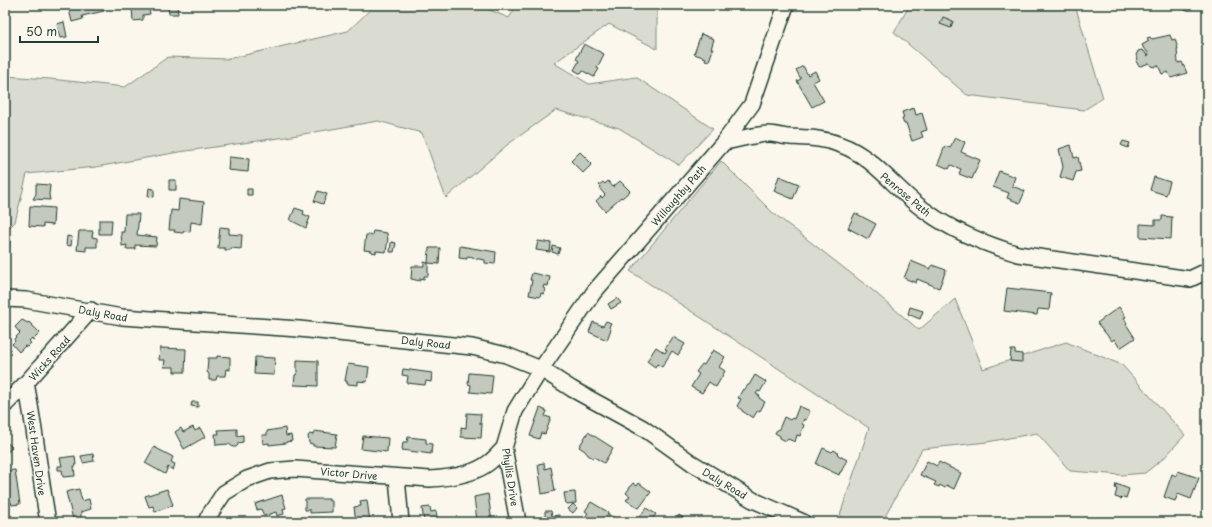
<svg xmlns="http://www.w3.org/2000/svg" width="1212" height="527" font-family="'Playpen Sans',sans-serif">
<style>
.green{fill:#dbdcd1;stroke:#7d8c82}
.building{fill:#c4c9be;stroke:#1f3d34}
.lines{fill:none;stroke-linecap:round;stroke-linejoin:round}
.minor-casing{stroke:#1f3d34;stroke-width:18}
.minor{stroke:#fbf7ec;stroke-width:15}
.labels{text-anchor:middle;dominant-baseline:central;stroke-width:3;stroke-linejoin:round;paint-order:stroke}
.street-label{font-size:10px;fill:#1f3d34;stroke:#fbf7ec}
</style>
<rect width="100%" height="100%" fill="#fbf7ec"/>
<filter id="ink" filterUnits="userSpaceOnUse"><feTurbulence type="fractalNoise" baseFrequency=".025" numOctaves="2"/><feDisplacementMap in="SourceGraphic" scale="8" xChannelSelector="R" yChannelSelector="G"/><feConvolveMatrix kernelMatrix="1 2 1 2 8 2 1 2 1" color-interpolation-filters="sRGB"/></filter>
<g filter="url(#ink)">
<path class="green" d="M384 5H478L509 18 517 5H657V49L609 24 554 63 589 84 636 77 713 129 679 165 619 128 556 110 507 145 446 198 422 133 378 121 286 137 179 152 96 167 27 174 15 222 5 232V76L50 79 125 87 168 57 228 59 348 31 372 8Z
M910 5H1075L1103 98 1084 110 967 95 894 32Z
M721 161 772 212 871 289 919 330 955 299 983 369 1066 342 1122 365 1185 435 1164 458 1145 473 1122 475 1070 471 1037 433 987 442 922 449 882 522H850L840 515 869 428 630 271Z"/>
<path class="building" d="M82 5H103L104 11 82 16 83 19 72 22 69 9Z
M142 5H177L178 14H169L168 6 149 8 150 14 143 15V20L133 21 132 7H142Z
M1180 5H1191L1186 11Z
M943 17 953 21 951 28 940 24Z
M64 22 67 37 60 38 57 24Z
M701 34 714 39 711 49H713L709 61 705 60 706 58 694 54Z
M1170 35 1172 40 1175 39 1178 49H1177L1178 63 1182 62 1187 73 1171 78 1168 72 1162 74 1158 65 1154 67 1151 66 1149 63 1141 66 1138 65 1136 61 1138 59 1136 55 1138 51 1142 50 1145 52 1147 56 1149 55 1147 51 1144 49 1142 45 1149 41 1147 38 1150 37 1152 39Z
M584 44 604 54 597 68 599 69 594 77 583 71 581 74 574 70 579 61 576 59Z
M803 66 808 75 815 71 819 79 813 82 824 101 812 107 797 81 801 79 796 70Z
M914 108 916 115 922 113 927 130 921 132 923 137 912 141 906 123 904 124 902 119 904 118 902 112Z
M955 137 965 142 961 152 980 160 972 179 959 174 961 169 951 165 949 169 938 164 945 146 950 148Z
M1123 141 1130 143 1128 148 1121 145Z
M1071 145 1074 158 1078 157 1081 171 1076 172 1073 181 1060 177 1063 167 1059 149Z
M580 152 592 164 583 173 571 161Z
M229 157 249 159 248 172 228 170Z
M1207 163V182L1203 170 1206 169 1204 164Z
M999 171 1015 177 1012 186 1025 191 1020 203 1007 198 1009 193 993 187Z
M779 176 799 184 793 199 774 191Z
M1154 177 1170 182 1166 195 1150 190Z
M169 180H176V190H169Z
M608 181 613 187 620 181 630 191 622 198 621 197 605 211 596 201 601 196 602 198 605 195 600 189 601 187 599 185 603 182 605 184Z
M36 184 50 185 49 195 50 200 33 199 36 194Z
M149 188 154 189V197L148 196Z
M247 189H252V195H247Z
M318 191 327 194 323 204 314 201Z
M179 199 204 202 202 224 191 222 190 232 184 231 183 233 174 232 175 230H169L171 210 178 211Z
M30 206 54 208 53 225 43 224V227L29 226Z
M295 208 304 211 303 214 310 217 306 228 290 220Z
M855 213 876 224 868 239 848 228Z
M125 214H139L137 235 157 237 156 246 135 245V249H126L127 245 122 246 121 232H124Z
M1162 216 1172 217 1171 239 1140 237V224L1155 225V220H1162Z
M99 220H112L111 234H99Z
M220 227 229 228V234L242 235 241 249 231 248 230 250H225V248H218Z
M79 231H93L92 237 97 238V247H86V251L77 250Z
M373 231 387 233V237L388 238 386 252 376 251V253L371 252 372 251 364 250 366 235H372Z
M67 236 72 237 71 246 66 245Z
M5 239 10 240 9 248H5Z
M538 241 551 243 550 252 536 250Z
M391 242 396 243 394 252H390Z
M460 246 496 252 495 264 485 263V260L473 258V257L467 256V259L459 258Z
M553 246 560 248 558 254 552 252Z
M429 248H440L439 264 428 263V276H424V279L420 278V281L411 279 412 266H424V262L428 263Z
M911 261 930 269 932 265 946 270 939 288 917 279 916 283 904 278Z
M532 273 550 277 548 286 544 285 543 288 545 289 544 294 541 293 540 297 529 295 532 280H530Z
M1007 288 1051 293 1049 310 1038 309 1037 315 1004 311Z
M617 298 621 303 611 309 608 304Z
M910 307 923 311 920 319 908 314Z
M1119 307 1126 317 1124 318 1127 323 1126 324 1135 338 1120 348 1114 339 1112 341 1097 323Z
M22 320 28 323 29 322 40 333 33 340 32 338 29 341 31 343 27 347 25 346 19 352 12 344 15 341 14 339 20 333 15 327Z
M606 321 611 323 609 327 611 329 607 340 589 332 593 322 603 326Z
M673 337 685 344 678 355 672 351 662 367 657 364 655 367 647 361 656 347 665 353 667 350 665 349Z
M1207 337V356L1202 339Z
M160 348 186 349 185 372H174V367H164L165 360H159Z
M713 350 725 357 719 367 725 371 716 387 709 382 702 393 691 387 699 374 696 372 702 364 704 365Z
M1011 350H1015V353L1022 354V362L1010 361Z
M217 356 230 357V370L226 369 225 376H217L216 380H209V374L207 372 208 358H217Z
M255 357 275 358 274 375 254 374Z
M297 360 318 361V386L294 385 295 375 297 374Z
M348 364 369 367 367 382 358 381V385L347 384V381H345Z
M403 369 432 373 431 382 426 381 425 385 407 383 408 376 402 375Z
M469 373 493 375 491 394 470 392 471 385 468 384Z
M755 375 766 382 760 392 758 391 756 394 760 396 759 398 765 402 760 411 758 410 753 418 742 411V410L737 406 741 399 738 398 743 389 744 390 748 385H749Z
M192 402H198V407L191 406Z
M799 406 810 411 806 420 804 419 802 424 804 425 800 436 797 435 795 442 788 439 786 441 780 438V436L775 433 776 431 779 429 784 417 790 420 792 418 794 419Z
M540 408 547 411 545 416 551 418 545 434 541 433 539 439 530 436Z
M467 413 481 414 480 424H482L481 438 461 437V427L466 428Z
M193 427 195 431 200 428 205 437 184 449 175 432 181 428 183 432Z
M285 428 286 436 291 435 292 441 286 442V443L269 445V443L263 444 262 435H267V431Z
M237 429V436L243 435V442L238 443V445L236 447H233L229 444 216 445 215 434H219L218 430Z
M314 431 337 434 335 447 313 446V444L309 443 308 436 310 434 313 435Z
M588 432 613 448 604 463 594 457 593 458 588 455 585 451 579 447Z
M363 436 388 438 387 452 361 449Z
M408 437 426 439V443L432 444 431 454 402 450 403 442H407Z
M5 441 12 447 5 455Z
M154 447 173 457 171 462 175 464 173 470 168 467 165 474 145 463Z
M823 448 832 452 834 450 837 452 838 455 847 460 841 472H840L839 475 816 464Z
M93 454 94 461 83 463 81 456Z
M75 456 76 466H74L75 476 63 477 62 470H58V466H62L60 458Z
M927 461 937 466 939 462 961 473 954 489 946 485 945 488 940 485 939 487 934 485 936 482 920 475Z
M544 463 545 469 551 467 555 491 542 494 538 464Z
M15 470 20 504 12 505 11 502 6 503 5 471Z
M1178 471 1199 478 1191 499 1178 494 1175 501 1164 497 1172 474 1176 476Z
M633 483 637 486 639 483 651 492 640 507 638 508 626 500 630 496 626 493Z
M1116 484 1129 489 1126 498 1123 497 1121 499 1115 497 1117 489 1115 488Z
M79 489 82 501 89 499 91 509 81 512V517L73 519 66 492Z
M167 489 173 505 155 512 153 506 149 507 145 496Z
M575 492 576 503 566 504 564 493Z
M488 494 492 522H479L477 521 474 497Z
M282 495 286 508 283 509 284 514 277 516 276 512 264 516 261 509 257 510 255 504Z
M305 499H329V501H332V512L310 513V510H305Z
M367 500 370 522H356L354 507 361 506 360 501Z
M591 502 608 512 607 514 615 518 612 522H589L587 520 588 518 585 517 588 513 585 511Z
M573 504 577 508 573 513 568 509Z
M430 507 431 512 436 511 438 522H424L422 508Z
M646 508 656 514 650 522H636Z
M545 511H551L552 516 559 515 560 521 563 522H545Z
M11 515 18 522H5Z
M679 515 689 522H674Z"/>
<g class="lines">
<defs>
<path id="minor" d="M724 142C737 140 756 134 769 134 776 134 783 137 790 137 808 138 824 138 841 145 875 157 897 192 927 212 954 232 985 244 1018 254L1190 279 1207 271
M5 299 26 300 122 317 299 329 472 347 506 355 541 369 572 389 643 428 692 463 753 500 803 522
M26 383C35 429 40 476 48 522
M5 405 26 383 91 310
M397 478 401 522
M206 522 208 517 224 493 247 479 270 471 295 469 430 479C449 478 476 474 491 461 496 457 500 452 504 448
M518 522 504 448 515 411 541 369 594 292 724 142 752 104 786 5"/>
</defs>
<use href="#minor" class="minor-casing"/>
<use href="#minor" class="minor"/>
</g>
</g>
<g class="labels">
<g class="street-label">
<text transform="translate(906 194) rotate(40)">Penrose Path</text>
<text transform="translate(678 195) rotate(-49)">Willoughby Path</text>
<text transform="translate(103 313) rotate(10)">Daly Road</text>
<text transform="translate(426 342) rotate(6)">Daly Road</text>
<text transform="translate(49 358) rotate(-48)">Wicks Road</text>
<text transform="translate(37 453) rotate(82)">West Haven Drive</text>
<text transform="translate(349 473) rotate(5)">Victor Drive</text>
<text transform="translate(511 477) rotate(81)">Phyllis Drive</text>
<text transform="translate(725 483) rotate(31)">Daly Road</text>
</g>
</g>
<rect width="1212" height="527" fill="none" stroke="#fbf7ec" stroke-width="20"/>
<rect x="10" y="10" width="1192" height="507" fill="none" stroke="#1f3d34" stroke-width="1.5" filter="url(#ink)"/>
<path d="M20 36v6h78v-6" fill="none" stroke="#1f3d34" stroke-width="2"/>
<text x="26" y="36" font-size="12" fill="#1f3d34" stroke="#fbf7ec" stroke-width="3" paint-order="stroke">50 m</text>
</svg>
